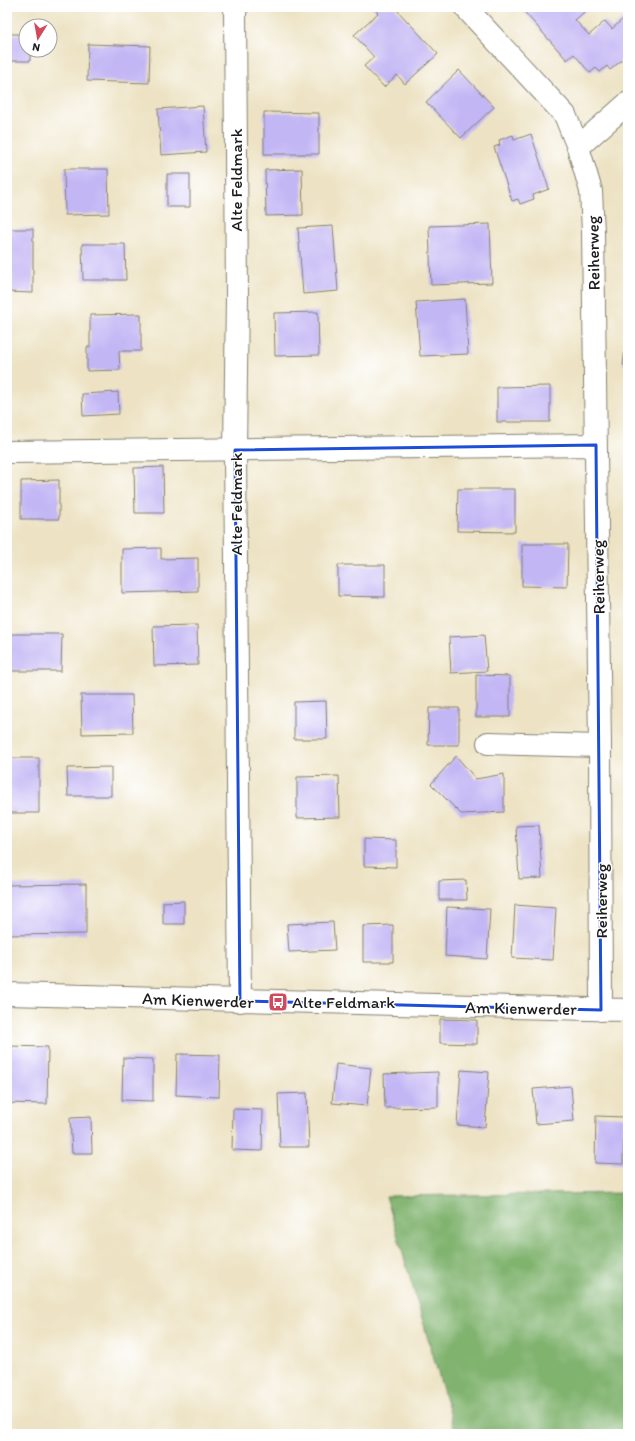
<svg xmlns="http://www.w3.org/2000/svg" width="635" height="1441" font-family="Itim,sans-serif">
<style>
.forest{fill:#80b36e;stroke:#4e6845}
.building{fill:#c2b6f4}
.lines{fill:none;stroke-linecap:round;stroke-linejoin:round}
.minor-casing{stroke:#848070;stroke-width:24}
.minor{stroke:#fff;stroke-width:22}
.marked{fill:none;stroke:#1d4ed8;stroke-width:3;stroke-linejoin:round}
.labels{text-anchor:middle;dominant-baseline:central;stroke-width:3;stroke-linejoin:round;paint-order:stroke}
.street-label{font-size:17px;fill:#1c1c1c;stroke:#fff}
.poi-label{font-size:17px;fill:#1c1c1c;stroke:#fff;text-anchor:start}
</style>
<rect width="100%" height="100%" fill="#fff"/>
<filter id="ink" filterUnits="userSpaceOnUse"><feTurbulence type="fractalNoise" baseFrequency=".025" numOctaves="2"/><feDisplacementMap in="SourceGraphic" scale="8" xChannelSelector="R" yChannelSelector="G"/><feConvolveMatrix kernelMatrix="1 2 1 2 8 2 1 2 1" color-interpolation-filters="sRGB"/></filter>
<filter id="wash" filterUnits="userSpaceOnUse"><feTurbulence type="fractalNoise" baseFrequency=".012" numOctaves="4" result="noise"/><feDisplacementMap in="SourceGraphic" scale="16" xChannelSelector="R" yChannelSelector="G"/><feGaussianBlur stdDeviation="0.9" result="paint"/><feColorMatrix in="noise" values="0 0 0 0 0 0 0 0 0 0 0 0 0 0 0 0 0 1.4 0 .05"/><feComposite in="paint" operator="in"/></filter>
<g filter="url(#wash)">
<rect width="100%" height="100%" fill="#ede3c4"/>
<path class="forest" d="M628 1193V1434H456L386 1196Z"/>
<g id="blocks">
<path class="building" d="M372 7H394L438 54 405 84 397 75 384 87 364 66 374 57 354 35 378 13Z
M520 7H590L575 20 589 35 605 21 612 29 625 17 628 20V63L627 65 622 60 610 70 607 66 600 72 596 68 590 73 574 54 567 60Z
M7 34H26V50H30V61H7Z
M88 44 150 46 149 83 87 81Z
M459 70 494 107 461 138 426 102Z
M203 106 206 152 161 155 158 109Z
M264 112 319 113V154H264Z
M531 134 549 189 533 195 534 199 520 204 518 199 512 201 494 147 500 145 499 140 513 135 514 140Z
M64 169H108L109 214 65 215Z
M302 169 303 215 266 216 265 170Z
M167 174H190V207H167Z
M490 224 492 283 431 285 429 226Z
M333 226 338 291 303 294 298 228Z
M7 229H33V293L7 292Z
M82 244H125L126 280H83Z
M465 299 468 354 420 356 416 302Z
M318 312 319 355 275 356 274 313Z
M141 314V351H119L120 370 87 371V347H90V315Z
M627 333H628V365H623Z
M550 386V422H497V387Z
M7 390H9L10 414H7Z
M118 392 119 414 83 416 82 394Z
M163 467 164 513H135L134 468Z
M59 480V519H21V481Z
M458 489H515V532L457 531Z
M522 544H568L567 587 522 586Z
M161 548V559L198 558V591L122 593V549Z
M338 565H385V597L338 596Z
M197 625 198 665 154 666 153 626Z
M7 634H62L61 671H7Z
M484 635 487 671 451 673 449 637Z
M476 675 510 676V717H476Z
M81 695H132L133 733 82 734Z
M326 701 327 739H294V702Z
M429 708H459V745H428Z
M456 756 476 779 504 774V812L461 814 431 784Z
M7 758H39V813H7Z
M111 767V796H68L67 768Z
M339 776 340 817 297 818V777Z
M539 825 542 878 519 879 516 826Z
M364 839 396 840V867L364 866Z
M466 880 467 900H439V881Z
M86 884V934L7 935V885Z
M184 901V924H163V902Z
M515 905 556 908 553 960 512 958Z
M447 907 490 909 487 959 445 956Z
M333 922 335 950 289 952 287 924Z
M393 925V962H363V926Z
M440 1019 477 1020V1044L440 1043Z
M8 1046 48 1047 47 1104 7 1103Z
M177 1054 220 1055 219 1097 176 1095Z
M123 1058 153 1059V1101L122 1100Z
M336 1064 371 1068 367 1106 332 1103Z
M461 1070 489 1072 485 1127 457 1125Z
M438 1072V1107L385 1108 384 1074Z
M571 1086 574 1121 536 1124 533 1089Z
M307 1093 309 1147H280L278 1094Z
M233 1109 263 1110 262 1151 232 1150Z
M596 1116 624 1117 623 1164 595 1163Z
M91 1117 92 1153H72L70 1118Z"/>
</g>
</g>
<g filter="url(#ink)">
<use href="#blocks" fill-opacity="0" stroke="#848070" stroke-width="1"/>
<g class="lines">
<defs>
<path id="minor" d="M237 7 235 9 237 295 235 450 240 1001
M465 7 565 115 578 147 591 191 593 232 600 746 601 1010
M578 147 628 103
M7 452 596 445
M488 743 600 746
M7 994 628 1010"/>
</defs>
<use href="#minor" class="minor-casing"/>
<use href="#minor" class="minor"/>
</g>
</g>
<path class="marked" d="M596 445 601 1010 240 1001 235 450Z"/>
<defs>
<symbol id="bus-square" viewBox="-11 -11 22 22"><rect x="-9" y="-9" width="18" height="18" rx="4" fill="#d1495b" stroke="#fff"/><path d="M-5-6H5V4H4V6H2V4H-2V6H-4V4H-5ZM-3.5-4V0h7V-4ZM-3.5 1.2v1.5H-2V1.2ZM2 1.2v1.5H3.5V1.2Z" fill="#fff"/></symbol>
</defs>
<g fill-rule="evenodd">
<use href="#bus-square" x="267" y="991" width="22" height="22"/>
</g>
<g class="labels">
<g class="street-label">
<text transform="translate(236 180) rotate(-90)">Alte Feldmark</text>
<text transform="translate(593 253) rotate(-91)">Reiherweg</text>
<text transform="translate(236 504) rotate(-90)">Alte Feldmark</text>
<text transform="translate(598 577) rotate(-91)">Reiherweg</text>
<text transform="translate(601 901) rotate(-90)">Reiherweg</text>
<text transform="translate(198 1000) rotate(2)">Am Kienwerder</text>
<text transform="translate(521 1008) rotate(1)">Am Kienwerder</text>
</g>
<g class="poi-label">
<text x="292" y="1002">Alte Feldmark</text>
</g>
</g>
<rect width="635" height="1441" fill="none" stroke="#fff" stroke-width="24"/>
<g transform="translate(38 38) rotate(191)"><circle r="19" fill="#ffffff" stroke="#a4a4a4"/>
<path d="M0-3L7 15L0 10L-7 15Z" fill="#d1495b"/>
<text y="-6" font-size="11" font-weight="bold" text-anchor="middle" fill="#1c1c1c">N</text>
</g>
</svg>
